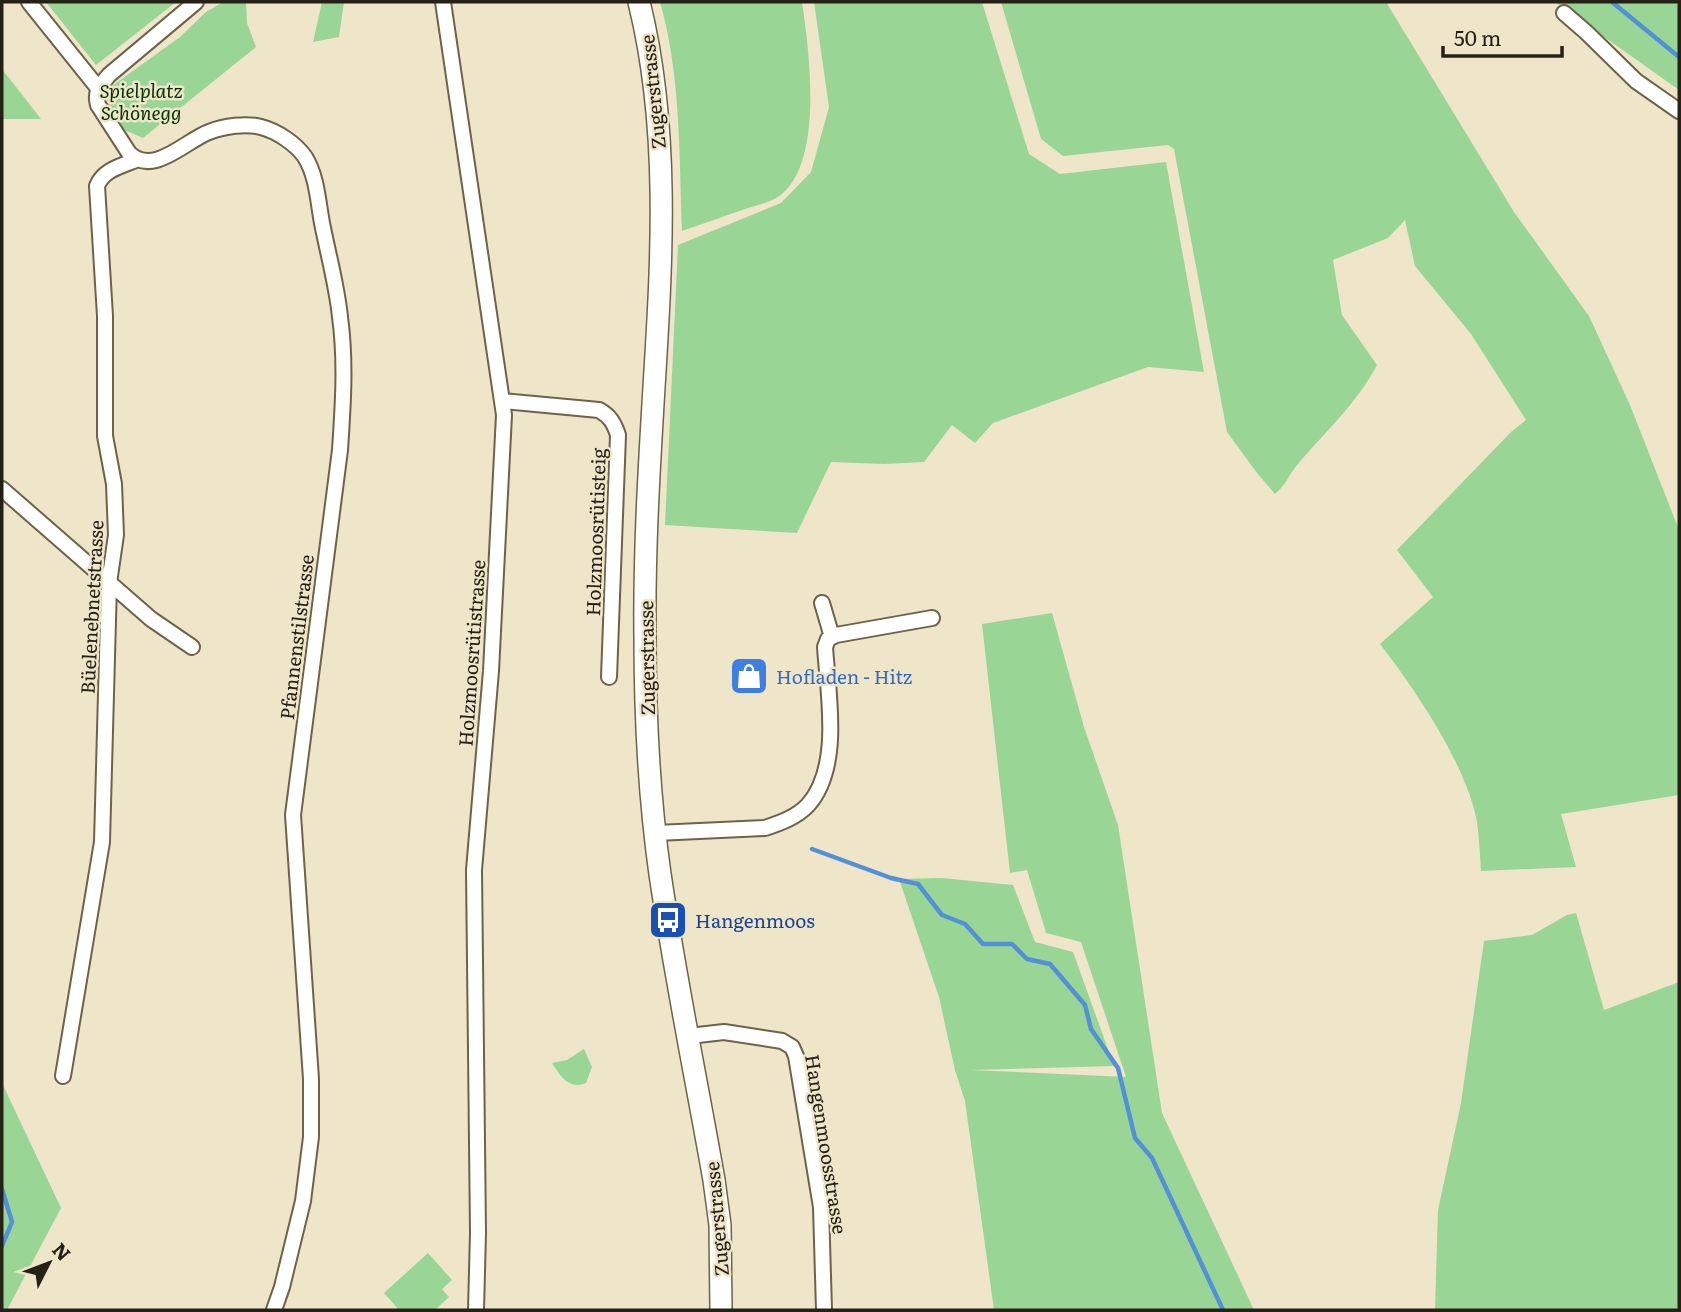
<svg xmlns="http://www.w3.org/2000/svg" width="1681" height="1312" font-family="Literata,serif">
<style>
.green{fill:#99d696}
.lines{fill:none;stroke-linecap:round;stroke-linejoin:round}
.stream{stroke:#5291d8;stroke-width:4.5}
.minor-casing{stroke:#6c634b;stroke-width:18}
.secondary-casing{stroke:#6c634b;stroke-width:24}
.minor{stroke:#fff;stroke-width:14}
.secondary{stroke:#fff;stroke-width:21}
.labels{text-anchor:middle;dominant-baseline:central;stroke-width:5;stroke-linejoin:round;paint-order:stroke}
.park-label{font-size:19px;font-style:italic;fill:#003403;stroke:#efe5c9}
.street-label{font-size:19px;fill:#252117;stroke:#efe5c9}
.shop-label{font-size:19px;fill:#366cbe;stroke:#efe5c9;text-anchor:start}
.transit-label{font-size:19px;fill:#164399;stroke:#efe5c9;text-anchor:start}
</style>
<rect width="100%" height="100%" fill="#efe5c9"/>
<path class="green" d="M46 2H176L96 65Z
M223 2H246L247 23 256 47 143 138 118 127 107 100 112 86 180 37 206 12Z
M322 2H344L339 37 313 42Z
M660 2H802C809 49 825 166 778 197 770 202 758 205 748 208 726 216 704 223 682 231 679 155 681 75 660 2Z
M814 2H982L1029 154 1060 174 1166 162 1204 372 1148 367 993 423 975 443 952 425 924 462 884 464 831 462 797 533 665 525 678 245 781 203 811 172 829 107Z
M1001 2H1386L1514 212 1589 316 1630 405 1679 530V795L1561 814 1576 867 1481 871C1480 855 1479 838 1477 822 1467 766 1415 689 1380 644L1433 597 1397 550 1511 432 1526 420 1471 334 1415 266 1405 220 1388 238 1333 260 1342 315 1377 365C1357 403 1326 431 1298 464 1289 474 1286 485 1275 494L1257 473 1227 432 1174 149 1168 145 1063 156 1041 139Z
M1555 2H1679V90Z
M2 69 41 119H2Z
M1052 613 1084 727 1118 825 1162 1113 1254 1310H994L965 1101 955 1070 939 997 899 879 942 878 1013 885 1035 942 1073 952 1114 1066 971 1070 1126 1077 1081 942 1046 933 1027 870 1010 873 982 624Z
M1576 913 1604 1010 1679 982V1310H1435L1438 1210 1461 1103 1484 941 1532 935 1567 915Z
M584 1049 592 1067 586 1083C569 1090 561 1077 552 1063L567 1060Z
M2 1083 61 1208 7 1310H2Z
M428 1253 452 1280 442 1289 449 1297 435 1310H399L384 1293Z"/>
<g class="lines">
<path class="stream" d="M1612 2 1679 57
M812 849 891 878 918 884 942 915 965 924 983 944H1012L1027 959 1050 964 1085 1005 1091 1029 1118 1068 1135 1138 1152 1158 1223 1310
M2 1189 12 1222 2 1246"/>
<defs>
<path id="minor" d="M29 2 98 88
M196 2 109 75C101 85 94 91 98 105L129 153C153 177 185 141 209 132 224 126 246 123 261 127 277 131 296 144 305 157 317 176 318 202 322 223 328 254 337 286 340 317 346 361 343 405 340 450L293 815 311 1079V1137L303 1201 282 1287 274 1310
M443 2 504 415 491 671 474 870 478 1233 476 1310
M1564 13 1586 32 1636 81 1679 111
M502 401 599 410C610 416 614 423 618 435L609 677
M2 489 151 619 192 647
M822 603 832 637
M656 833 765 828C780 823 797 817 808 805 842 767 828 694 825 647L828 639 836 635 932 618
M689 1036 724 1032 782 1041 792 1047 796 1056 821 1207 824 1310
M63 1076 102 842 109 583 116 535 114 484 105 436V316L97 186C103 170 121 166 136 160"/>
<path id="secondary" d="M639 2C670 127 662 259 654 387 649 470 644 553 645 637 645 716 649 796 660 874 675 976 696 1078 714 1180L720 1225 721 1310"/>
</defs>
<use href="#minor" class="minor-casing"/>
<use href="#secondary" class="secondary-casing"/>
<use href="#minor" class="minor"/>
<use href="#secondary" class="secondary"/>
</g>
<defs>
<symbol id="shop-square" viewBox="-11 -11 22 22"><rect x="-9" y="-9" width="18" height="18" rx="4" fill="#3f7fe0" stroke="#efe5c9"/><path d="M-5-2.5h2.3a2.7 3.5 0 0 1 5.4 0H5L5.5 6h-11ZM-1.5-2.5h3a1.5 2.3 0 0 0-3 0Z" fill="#fff"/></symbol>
<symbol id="bus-square" viewBox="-11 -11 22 22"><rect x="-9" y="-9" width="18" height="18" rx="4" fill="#1a4fb4" stroke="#efe5c9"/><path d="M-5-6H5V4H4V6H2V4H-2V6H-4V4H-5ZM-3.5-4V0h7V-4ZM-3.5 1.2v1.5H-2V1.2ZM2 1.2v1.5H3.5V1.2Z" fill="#fff"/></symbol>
</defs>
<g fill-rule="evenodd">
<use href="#shop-square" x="727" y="654" width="44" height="44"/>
<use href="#bus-square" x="646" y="898" width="44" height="44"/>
</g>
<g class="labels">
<g class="park-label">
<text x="141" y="90">Spielplatz<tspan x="141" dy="22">Schönegg</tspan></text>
</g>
<g class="street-label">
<text transform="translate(652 92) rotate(-96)">Zugerstrasse</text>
<text transform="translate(595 532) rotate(-88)">Holzmoosrütisteig</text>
<text transform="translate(91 607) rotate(-87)">Büelenebnetstrasse</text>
<text transform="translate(296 637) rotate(-83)">Pfannenstilstrasse</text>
<text transform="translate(471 653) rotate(-86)">Holzmoosrütistrasse</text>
<text transform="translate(646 658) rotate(-91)">Zugerstrasse</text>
<text transform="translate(827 1144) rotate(81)">Hangenmoosstrasse</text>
<text transform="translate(716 1219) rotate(-95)">Zugerstrasse</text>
</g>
<g class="shop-label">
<text x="776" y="676">Hofladen - Hitz</text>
</g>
<g class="transit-label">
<text x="695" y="920">Hangenmoos</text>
</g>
</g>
<rect width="1681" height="1312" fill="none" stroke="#252117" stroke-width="7"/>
<g transform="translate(49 1263) rotate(48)" stroke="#efe5c9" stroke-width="5" paint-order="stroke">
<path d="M0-5L12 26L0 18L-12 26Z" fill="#252117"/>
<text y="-10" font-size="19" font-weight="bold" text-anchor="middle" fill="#252117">N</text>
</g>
<path d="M1443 46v10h119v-10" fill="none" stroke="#252117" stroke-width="3.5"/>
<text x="1454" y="46" font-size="21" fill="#252117" stroke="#efe5c9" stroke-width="5" paint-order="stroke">50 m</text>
</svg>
